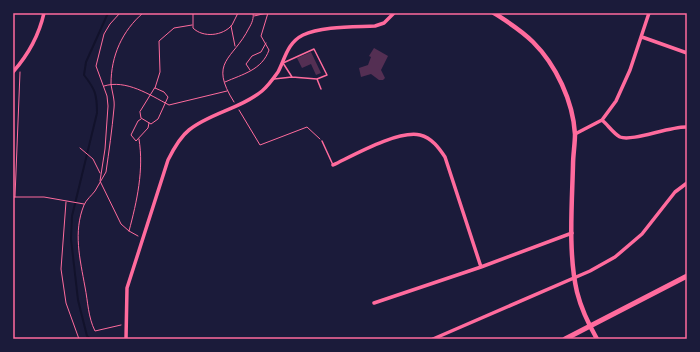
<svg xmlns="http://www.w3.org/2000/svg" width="700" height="352" font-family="'Playfair Display',serif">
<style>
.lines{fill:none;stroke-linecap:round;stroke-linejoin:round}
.stream{stroke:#12122b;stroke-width:2}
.building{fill:#542f53}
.path{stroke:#ff6b9d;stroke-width:1}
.service{stroke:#ff6b9d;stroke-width:1.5}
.minor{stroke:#ff6b9d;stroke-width:3.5}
.tertiary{stroke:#ff6b9d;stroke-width:4.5}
.secondary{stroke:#ff6b9d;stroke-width:5}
.neatline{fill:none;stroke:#ff6b9d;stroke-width:1.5}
</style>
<rect width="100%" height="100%" fill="#1b1b3a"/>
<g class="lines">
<path class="stream" d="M91 339 87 336 78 300 71 239 72 216 97 113C97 94 95 89 84 75L86 62 108 13"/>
</g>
<path class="building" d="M374 48 388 56 381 70 385 78 383 80H379L371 74 361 77 359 68 368 65 371 57 369 56Z
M311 52 321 73 316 75 311 64 302 68 297 58Z"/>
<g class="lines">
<path class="path" d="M120 13 110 24 104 34 96 66 107 96 108 106 105 149 100 181 121 224 129 231 138 236
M193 13V28C203 38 223 36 232 25 234 21 236 17 238 13
M254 16 267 13
M231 26 235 46
M250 70 246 64 252 56 261 52 266 43
M225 82C243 74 262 70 269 50L261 36 268 13
M104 86C126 79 150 95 169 105L227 91
M155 88 164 92 168 97 158 119 151 124 141 118 140 112Z
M155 88 160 72 159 41 174 28 192 25
M234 102C208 61 233 60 249 28 252 23 254 18 253 13
M239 110 260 145 307 127 320 139
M141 119 138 121 131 135 136 141 148 128 149 123
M80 148 93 159 100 173
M13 197H44L84 204
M15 197 20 72
M66 202 61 269 66 303 79 339
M129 231C137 201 144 170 139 139
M121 325 95 331C88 317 88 302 85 287 80 259 73 232 84 205 86 200 92 195 95 191 99 185 102 178 106 172 109 151 112 130 114 108 115 100 112 92 111 84 111 56 122 31 143 13"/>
<path class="service" d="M274 79 292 77
M317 79 327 75 314 49 283 63 292 77 317 79 321 89
M322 141 333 165"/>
<path class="minor" d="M642 37 687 53
M13 72C28 55 39 35 44 13
M602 120C608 125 613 133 620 137 632 142 670 126 687 127
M575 134 602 120 616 101 630 70 649 13
M333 165C354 155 398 130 420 135 432 138 439 148 445 157L481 267 572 233
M374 303 481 267
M126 339 127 288 168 160C173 150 180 137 189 130 210 113 240 109 262 91 268 86 273 79 278 72 285 59 287 43 303 35 321 26 354 27 375 26L384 23 394 13
M433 339 590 271 615 257 642 234 675 192 687 183"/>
<path class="tertiary" d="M494 13C508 22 521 30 533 42 556 65 573 101 575 134 575 144 573 155 573 165 572 204 568 254 577 292 581 308 589 325 597 339"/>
<path class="secondary" d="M565 339 687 276"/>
</g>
<rect width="700" height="352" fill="none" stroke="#1b1b3a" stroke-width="28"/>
<rect x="14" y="14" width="672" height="324" class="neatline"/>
</svg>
